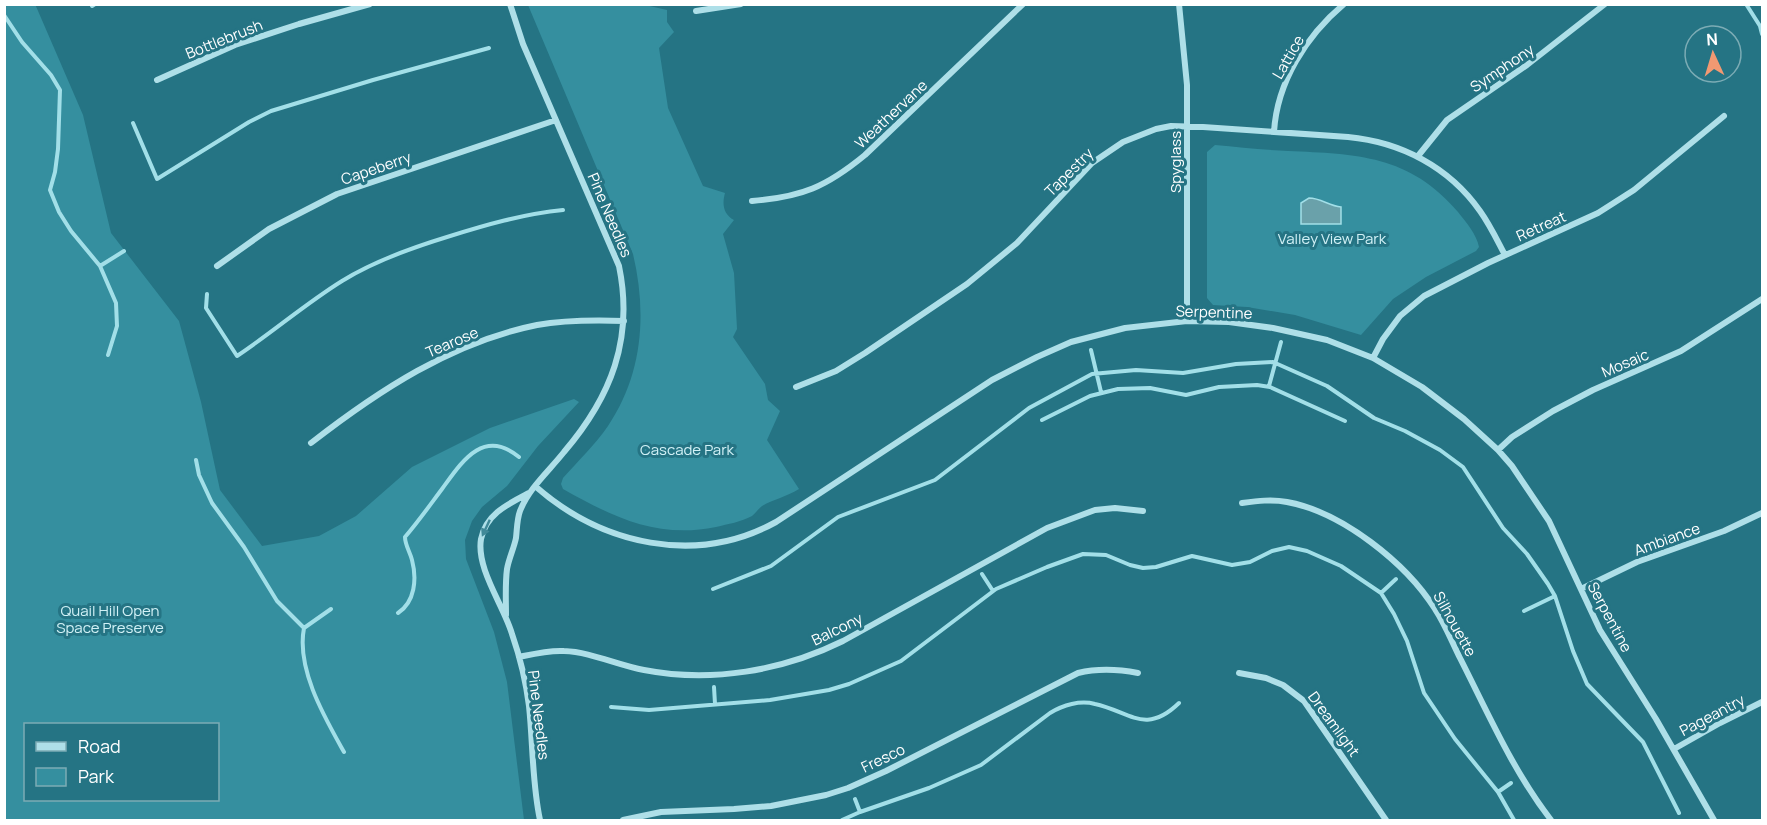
<svg xmlns="http://www.w3.org/2000/svg" width="1767" height="825" font-family="Manrope,sans-serif">
<style>
.green{fill:#358f9f;fill-rule:evenodd}
.water{fill:#6aa1aa;stroke:#a2dfe8;stroke-width:1.5}
.lines{fill:none;stroke-linecap:round;stroke-linejoin:round}
.stream{stroke:#a2dfe8;stroke-width:4}
.minor{stroke:#aedfe8;stroke-width:6}
.oneway{fill:#408998}
.labels{text-anchor:middle;dominant-baseline:central;stroke-width:6;stroke-linejoin:round;paint-order:stroke}
.street-label{font-size:15px;fill:#fff;stroke:#257484}
.park-label{font-size:15px;fill:#d1f1f6;stroke:#257484}
</style>
<rect width="100%" height="100%" fill="#257484"/>
<path class="green" d="M35 4 83 115 111 233 179 321 201 402 220 490 262 546 319 536 356 516 412 467 490 428 574 399 579 402 538 446 507 486 482 507 472 521 465 540 466 559 494 632 507 682 524 820H5L4 5ZM26 724H218V800H26Z
M641 4 667 10V22L674 32 659 48 668 108 703 186 725 193C722 204 723 214 734 220L723 234 734 273 737 329 733 337 765 384 768 400 780 411 767 440 799 489C786 497 774 499 762 506 758 509 756 513 752 516 741 522 728 524 716 527 657 539 613 517 563 489L561 484 563 478C578 461 595 445 608 426 643 374 647 313 633 254L528 5Z
M1215 145C1239 147 1263 150 1288 151 1356 154 1410 155 1458 212 1466 222 1477 235 1479 247L1476 251 1426 277 1393 299 1361 335 1295 315 1247 307 1213 305 1207 298V152Z"/>
<path class="water" d="M1309 198C1321 198 1329 206 1341 207V224H1301V203Z"/>
<g class="lines">
<path class="stream" d="M1746 4 1760 26 1762 34
M92 6 95 4
M4 15 22 42 51 75 60 90 58 149 55 172 50 190 59 212 71 231 100 266 116 303 117 326 108 355
M133 123 157 179 249 122 271 111 373 80 489 48
M100 266 124 251
M207 294 206 308 237 356C273 332 305 304 342 281 374 261 411 248 447 237 485 225 523 214 563 210
M1091 350 1101 392
M1269 386 1281 342
M1042 420 1090 396 1118 389 1150 388 1186 395 1219 387 1257 385 1270 387 1345 421
M196 460 199 475 212 503 244 547 277 601 304 628
M982 574 993 591
M713 589 771 566 838 517 935 480 1029 408 1092 374 1136 370 1183 373 1236 364 1273 362 1327 386 1374 418 1405 431 1440 450 1463 467 1503 528 1527 554 1548 584 1555 596 1573 651 1587 684 1643 742 1679 813
M1381 593 1396 579
M331 609 304 628C296 669 325 718 344 752
M1524 611 1555 596
M398 613C415 602 417 579 412 560 410 552 405 545 405 537 418 522 430 505 442 489 461 463 483 427 519 457
M714 687 715 704
M611 707 649 710 770 700 829 690 849 684 901 661 996 589 1047 567 1083 554 1106 555 1130 565 1143 568 1156 567 1192 556 1232 565 1250 562 1272 551 1289 547 1307 551 1341 566 1381 593 1394 614 1407 641 1424 693 1455 739 1498 792 1514 820
M1498 792 1511 783
M855 799 860 812
M842 820 860 812 929 788 981 765 1050 713C1063 705 1080 700 1095 704 1129 711 1145 736 1179 703"/>
<path class="minor" d="M1179 4 1187 85V321
M696 11 741 4
M157 80 235 45 299 24 370 4
M1274 132C1277 82 1306 36 1344 4
M1418 156 1447 120 1527 65 1605 4
M752 201C802 197 826 187 865 155L1023 4
M217 266 269 229 337 194 556 120
M1373 358 1383 339 1400 316 1424 296 1488 263 1598 213 1634 190 1724 116
M796 387 836 371 865 353 967 284 1017 243 1092 163 1123 142 1156 129 1171 126 1203 127 1348 137C1401 142 1449 167 1480 211 1490 225 1497 240 1505 255
M311 443C378 391 452 342 537 325 565 320 595 320 624 321
M1498 450 1512 437 1553 411 1593 390 1681 351 1762 299
M535 486C602 545 696 566 776 522L992 380 1037 357 1071 342 1125 328 1187 321 1229 322 1273 328 1327 340 1373 358 1422 387 1464 419 1498 450 1512 466 1549 521 1600 630 1656 719 1714 820
M529 493C508 504 486 514 481 539 476 569 504 606 512 634 520 657 526 682 529 706 533 744 532 783 540 820
M1242 503C1257 501 1272 499 1287 502 1342 512 1406 563 1435 609 1445 624 1452 642 1460 658 1488 713 1513 771 1551 820
M1581 589 1637 562 1724 531 1762 513
M506 615C506 600 505 584 507 569 509 558 514 548 516 538 517 529 517 519 520 511 529 488 549 471 564 452 611 397 634 339 619 266L523 44 510 4
M519 657C533 654 549 650 564 651 591 652 617 665 644 670 711 683 782 671 843 641L1047 528 1095 510 1115 508 1143 511
M1239 673 1266 678 1283 685 1304 701 1386 820
M1674 749 1720 723 1762 702
M623 820 661 812 734 809 771 806 826 795 848 788 886 771 1078 673C1099 668 1117 669 1138 673"/>
</g>
<defs><path id="oneway-solid" d="M-6-.8H1V-3.2L6.5 0L1 3.2V.8H-6Z" transform="scale(1.5)"/></defs>
<use class="oneway" href="#oneway-solid" transform="translate(486 528) rotate(115)"/>
<g class="labels">
<g class="street-label">
<text transform="translate(224 39) rotate(-22)">Bottlebrush</text>
<text transform="translate(1288 57) rotate(-60)">Lattice</text>
<text transform="translate(1502 68) rotate(-34)">Symphony</text>
<text transform="translate(891 114) rotate(-43)">Weathervane</text>
<text transform="translate(1175 162) rotate(-90)">Spyglass</text>
<text transform="translate(376 168) rotate(-19)">Capeberry</text>
<text transform="translate(1069 172) rotate(-45)">Tapestry</text>
<text transform="translate(610 215) rotate(67)">Pine Needles</text>
<text transform="translate(1541 226) rotate(-24)">Retreat</text>
<text transform="translate(1214 312) rotate(2)">Serpentine</text>
<text transform="translate(452 342) rotate(-23)">Tearose</text>
<text transform="translate(1625 363) rotate(-23)">Mosaic</text>
<text transform="translate(1667 539) rotate(-20)">Ambiance</text>
<text transform="translate(1610 617) rotate(62)">Serpentine</text>
<text transform="translate(1455 624) rotate(61)">Silhouette</text>
<text transform="translate(837 629) rotate(-26)">Balcony</text>
<text transform="translate(539 715) rotate(83)">Pine Needles</text>
<text transform="translate(1712 715) rotate(-28)">Pageantry</text>
<text transform="translate(1334 724) rotate(54)">Dreamlight</text>
<text transform="translate(883 758) rotate(-26)">Fresco</text>
</g>
<g class="park-label">
<text x="1332" y="238">Valley View Park</text>
<text x="687" y="449">Cascade Park</text>
<text x="110" y="610">Quail Hill Open<tspan x="110" dy="17">Space Preserve</tspan></text>
</g>
</g>
<rect width="1767" height="825" fill="none" stroke="#ffffff" stroke-width="12"/>
<rect x="24" y="723" width="195" height="78" fill="#257484" stroke="#7cacb5" stroke-width="1.5"/>
<rect x="36" y="742" width="30" height="9" fill="#aedfe8" stroke="#7cacb5" stroke-width="1.5"/>
<text x="78" y="753" font-size="18" fill="#ffffff">Road</text>
<rect x="36" y="768" width="30" height="18" fill="#358f9f" stroke="#7cacb5" stroke-width="1.5"/>
<text x="78" y="783" font-size="18" fill="#ffffff">Park</text>
<g transform="translate(1713 54) rotate(356)"><circle r="28" fill="#257484" stroke="#7cacb5" stroke-width="1.5"/>
<path d="M0-4.5L10 22L0 15L-10 22Z" fill="#f29972"/>
<text y="-9" font-size="16" font-weight="bold" text-anchor="middle" fill="#ffffff">N</text>
</g>
</svg>
